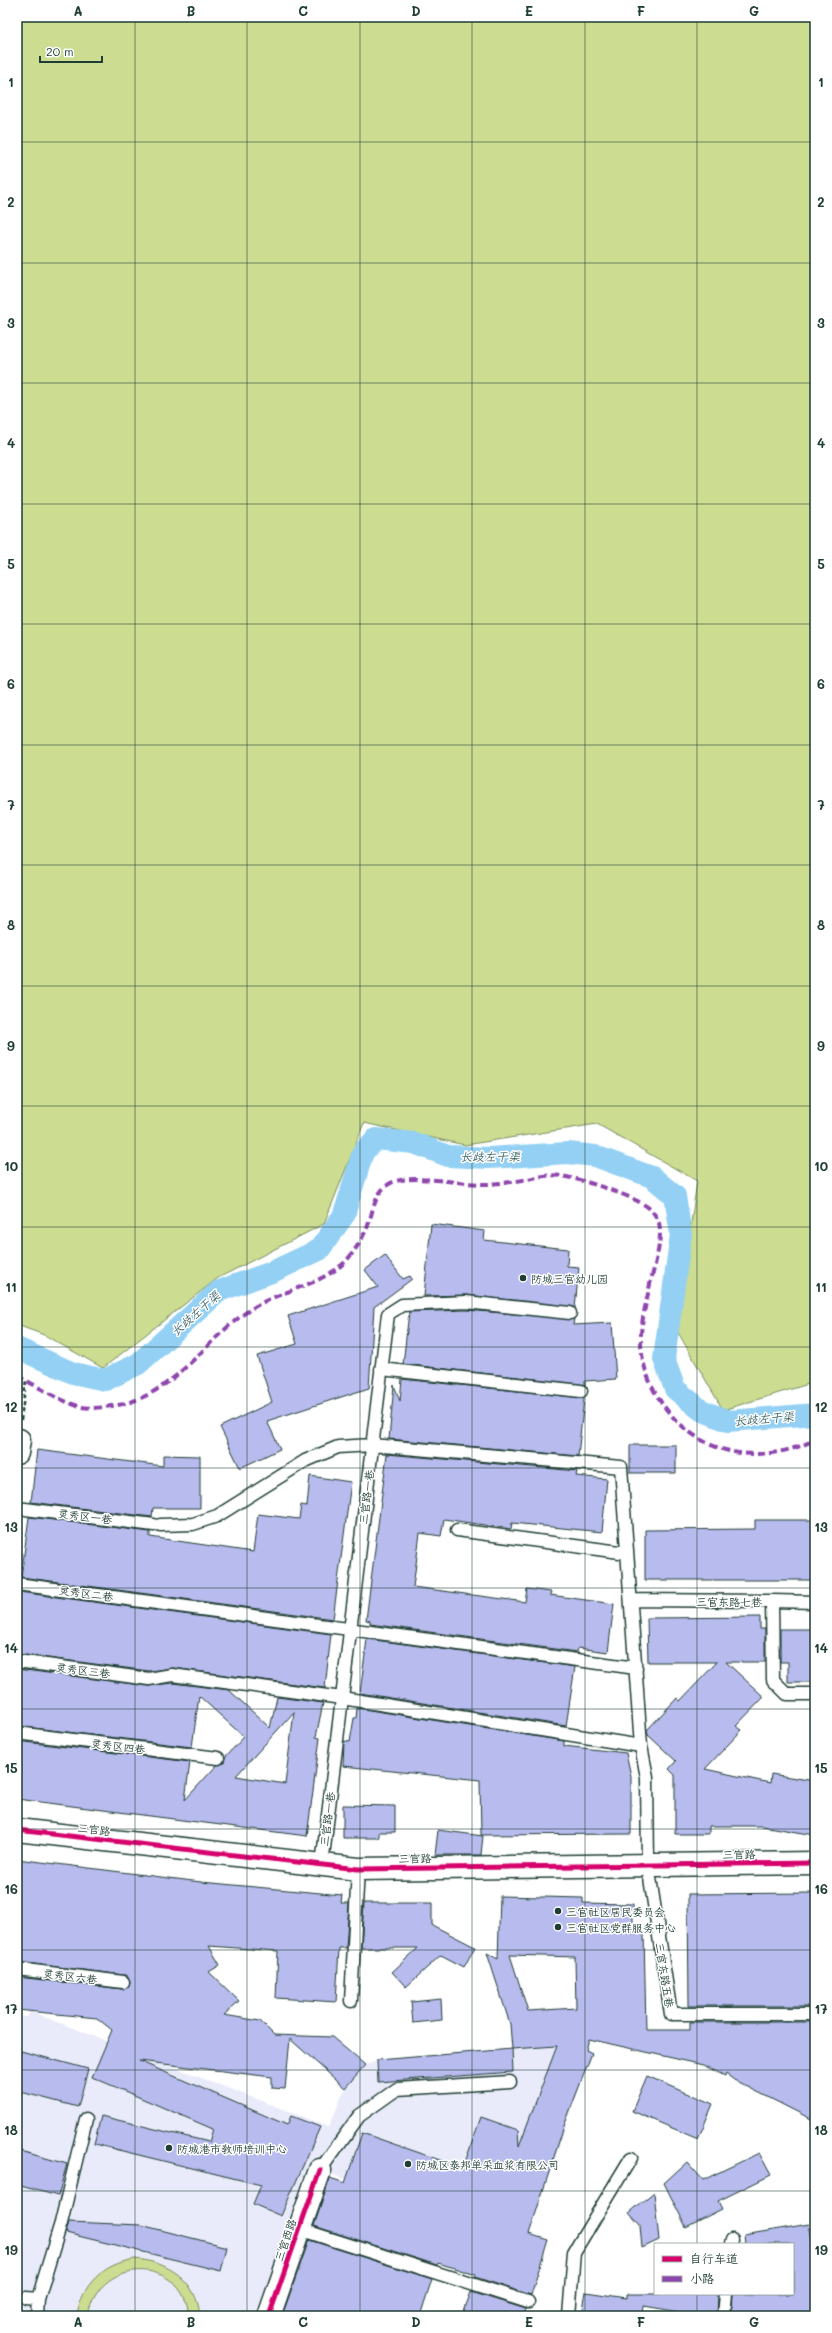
<svg xmlns="http://www.w3.org/2000/svg" width="832" height="2333" font-family="Mali,'LXGW WenKai TC',sans-serif">
<style>
.built{fill:#eaebfa}
.green{fill:#ccdc90;stroke:#768c62}
.lines{fill:none;stroke-linecap:round;stroke-linejoin:round}
.canal{stroke:#93d0f4;stroke-width:22}
.building{fill:#b8bbed;stroke:#1f3d34;fill-rule:evenodd}
.lane-casing{stroke:#1f3d34;stroke-width:15}
.street-casing{stroke:#1f3d34;stroke-width:25}
.path{stroke:#1f3d34;stroke-width:2.5;stroke-dasharray:4 3;stroke-linecap:butt}
.lane{stroke:#fff;stroke-width:12}
.street{stroke:#fff;stroke-width:22}
.quiet{stroke:#8e44ad;stroke-width:4;stroke-dasharray:8 4;stroke-linecap:butt}
.cycleway-casing{stroke:#fff;stroke-width:8}
.cycleway{stroke:#d6006c;stroke-width:5}
.grid{fill:none;stroke:#1f3d34;stroke-width:1;stroke-opacity:0.55}
.poi-dot{fill:#1f3d34;stroke:#fff;stroke-width:1.5}
.labels{text-anchor:middle;dominant-baseline:central;stroke-width:3;stroke-linejoin:round;paint-order:stroke}
.poi-label{font-size:11px;fill:#1f3d34;stroke:#fff;text-anchor:start}
.street-label{font-size:11px;fill:#1f3d34;stroke:#fff}
.water-label{font-size:12px;font-style:italic;fill:#3c6264;stroke:#fff}
.neatline{fill:none;stroke:#1f3d34;stroke-width:1.5}
.grid-label{font-size:13px;text-anchor:middle;font-weight:bold;fill:#1f3d34}
</style>
<rect width="100%" height="100%" fill="#fff"/>
<filter id="ink" filterUnits="userSpaceOnUse"><feTurbulence type="fractalNoise" baseFrequency=".025" numOctaves="2"/><feDisplacementMap in="SourceGraphic" scale="8" xChannelSelector="R" yChannelSelector="G"/><feConvolveMatrix kernelMatrix="1 2 1 2 8 2 1 2 1" color-interpolation-filters="sRGB"/></filter>
<g filter="url(#ink)">
<path class="built" d="M572 2008 574 2058 588 2063 527 2238 312 2168 255 2316H17V2016L28 2017 29 2011 329 2127 345 2088 365 2065 377 2060 511 2049 509 2013Z"/>
<path class="green" d="M17 17H815V1382L723 1410 676 1329 697 1181 597 1124 465 1145 364 1123 324 1224 218 1278 103 1368 44 1335 17 1325Z
M134 2259C167 2261 197 2280 200 2316H189C184 2256 98 2255 88 2316H77C82 2284 102 2265 134 2259Z"/>
<g class="lines">
<path class="canal" d="M17 1348 73 1373 105 1380 138 1364 219 1291 272 1272 319 1250 344 1215 363 1152 376 1139 414 1143 448 1156 489 1158 568 1153 595 1156 652 1177 675 1196 681 1234 664 1359 675 1389 701 1410 728 1421 815 1414"/>
</g>
<path class="building" d="M431 1224 485 1231 484 1240 568 1249 567 1266 579 1267 575 1308 467 1295 424 1296Z
M385 1255 403 1279 410 1276 412 1279 374 1307 369 1388 267 1421 280 1449 240 1468 220 1427 272 1402 257 1356 297 1344 288 1316 378 1287 365 1270Z
M466 1310 574 1319 573 1325 612 1323 616 1379 585 1381V1385L403 1364 409 1312Z
M402 1379 584 1398 578 1456 389 1439 394 1385 400 1401Z
M630 1445H676V1473H630Z
M37 1450 163 1466V1455L200 1456V1508H153L152 1517 31 1502Z
M387 1454 577 1471 576 1476 607 1479 602 1532 512 1523 511 1529 444 1519 441 1536 420 1533 413 1587 525 1602 527 1589 551 1592 550 1595 614 1604 608 1652 578 1648 577 1652 370 1624V1621L366 1620Z
M310 1476 351 1482 333 1619 21 1577 29 1517 150 1532V1537L253 1552 258 1514 299 1519 301 1505 307 1506Z
M755 1520H815V1580H645V1530L755 1529Z
M19 1592 331 1634 325 1688 173 1668 149 1671 17 1654Z
M760 1617V1629H765V1662H726L764 1697 736 1726 742 1730 705 1769 770 1783 771 1774 815 1781V1835L762 1826H709V1834H675V1775L669 1769 676 1761 648 1735 647 1730 677 1698 680 1701 717 1662H648L647 1618Z
M780 1629H815V1682H788V1662H780Z
M367 1639 575 1667 566 1726 360 1693Z
M17 1669 148 1686 172 1683 229 1690 270 1728 277 1697 323 1703 316 1737 320 1738 307 1836 17 1799V1741L190 1762 185 1800 217 1765 224 1763 225 1757 244 1737 199 1696 192 1747 17 1726ZM294 1712 285 1784 236 1776 275 1733Z
M357 1708 564 1741V1746L626 1753 631 1776V1834L481 1835 480 1780 343 1766 344 1741 350 1742 354 1718H356Z
M343 1805 395 1806V1832H379V1838H343Z
M438 1830 483 1836 481 1855H435Z
M17 1859 201 1882 342 1895 341 1903H349L346 1948H339L336 2002 276 1998 278 1951 209 1946 220 1965 209 1972 239 2001 224 2015 260 2021 274 2035 332 2037 365 2065 345 2088 290 2039 285 2089 272 2088V2077L139 2061 287 2125 291 2116 320 2127 281 2216 253 2204 261 2185 94 2144 101 2116 209 2142 213 2129 92 2077 112 2030 97 2018 17 2010V1977L122 1989 129 1987 130 1983 128 1976 124 1975 17 1962Z
M815 1893V2006H689L688 1894Z
M500 1896 583 1898V1903L633 1904V1934L644 1933 646 2030H690V2022H815V2121L734 2080 726 2074 725 2076 703 2065 589 2039 586 2050 592 2053 564 2126 529 2234 548 2240 531 2295 475 2277 476 2275 438 2263 437 2265 314 2226 330 2178 345 2183 362 2133 463 2168 481 2117 518 2130 519 2146 557 2046 512 2049 510 2024 487 1953 498 1959ZM510 1955 575 1957 576 2008 528 2011Z
M364 1903H432V1925L475 1947 464 1967 441 1955 406 1987 392 1972 418 1948H361Z
M441 1999 442 2020 413 2023 411 2002Z
M512 2049 513 2072 378 2082 377 2060Z
M21 2051 88 2069 78 2107 17 2091V2068Z
M647 2076 713 2104 698 2139 632 2111Z
M17 2150 67 2164 58 2196 17 2185Z
M759 2153 771 2175 718 2201 722 2209 686 2227 664 2183 687 2162 703 2180Z
M654 2192 659 2240 642 2248 640 2225 629 2213Z
M69 2222 141 2225 227 2247 221 2271 66 2233Z
M809 2224 815 2257V2316H731L732 2294H793V2244H745L744 2235Z
M309 2240 432 2279 420 2316H282Z
M471 2292 526 2309 524 2316H462Z
M586 2292 627 2298V2294H717L716 2316H692V2314L644 2306 643 2316H582Z"/>
<g class="lines">
<defs>
<path id="lane" d="M381 1369 581 1391
M17 1508 154 1525
M160 1525 193 1524 217 1516 305 1461 338 1447 372 1445 621 1467 641 1746 647 1777 648 1865 671 2014H815
M457 1530 627 1553
M17 1584 636 1668
M631 1600 772 1601 773 1680 787 1694H815
M772 1601 815 1602
M17 1661 149 1679 172 1675 342 1698 641 1746
M17 1733 218 1758
M322 1865 388 1314 402 1305 466 1302 570 1313
M17 1969 123 1982
M351 2001 358 1869
M320 2170 359 2116 397 2089 510 2082
M299 2229 528 2302
M731 2244 732 2240
M26 2298 38 2299 37 2316
M38 2299 61 2223 86 2119
M569 2316 574 2252 631 2158
M723 2316 725 2294"/>
<path id="street" d="M17 1453 19 1440
M17 1830 358 1869 815 1863
M269 2316 320 2170"/>
</defs>
<use href="#lane" class="lane-casing"/>
<use href="#street" class="street-casing"/>
<path class="path" d="M21 1420 26 1380"/>
<use href="#lane" class="lane"/>
<use href="#street" class="street"/>
<path class="quiet" d="M17 1376C36 1385 58 1400 78 1406 88 1409 101 1408 111 1406 175 1399 205 1336 256 1306 285 1289 322 1285 346 1261 355 1251 362 1239 367 1228 373 1213 374 1193 389 1184 406 1173 460 1184 483 1184 498 1184 513 1182 528 1179 538 1177 550 1174 561 1176 578 1178 638 1197 650 1209 653 1211 658 1220 659 1223 663 1239 654 1268 650 1284 647 1300 642 1317 641 1334 639 1380 667 1422 707 1443 741 1460 781 1456 815 1440"/>
<defs>
<path id="cycleway" d="M17 1830 358 1869 815 1863
M269 2316 320 2170"/>
</defs>
<use href="#cycleway" class="cycleway-casing"/>
<use href="#cycleway" class="cycleway"/>
</g>
</g>
<path class="grid" d="M135 17V2316M247 17V2316M360 17V2316M472 17V2316M585 17V2316M697 17V2244M17 142H815M17 263H815M17 383H815M17 504H815M17 624H815M17 745H815M17 865H815M17 986H815M17 1106H815M17 1227H815M17 1347H815M17 1468H815M17 1588H815M17 1709H815M17 1829H815M17 1950H815M17 2070H815M17 2191H815M697 2294V2316"/>
<g class="poi-dot">
<circle cx="523" cy="1278" r="4"/>
<circle cx="558" cy="1911" r="4"/>
<circle cx="558" cy="1927" r="4"/>
<circle cx="169" cy="2148" r="4"/>
<circle cx="408" cy="2164" r="4"/>
</g>
<g class="labels">
<g class="poi-label">
<text x="531" y="1278">防城三官幼儿园</text>
<text x="566" y="1911">三官社区居民委员会</text>
<text x="566" y="1927">三官社区党群服务中心</text>
<text x="177" y="2148">防城港市教师培训中心</text>
<text x="416" y="2164">防城区泰邦单采血浆有限公司</text>
</g>
<g class="street-label">
<text transform="translate(366 1497) rotate(-83)">三官路一巷</text>
<text transform="translate(85 1516) rotate(7)">灵秀区一巷</text>
<text transform="translate(86 1593) rotate(8)">灵秀区二巷</text>
<text x="729" y="1601">三官东路七巷</text>
<text transform="translate(83 1670) rotate(7)">灵秀区三巷</text>
<text transform="translate(118 1746) rotate(7)">灵秀区四巷</text>
<text transform="translate(327 1819) rotate(-83)">三官路一巷</text>
<text transform="translate(94 1829) rotate(7)">三官路</text>
<text transform="translate(739 1854) rotate(-1)">三官路</text>
<text transform="translate(415 1858) rotate(-1)">三官路</text>
<text transform="translate(665 1975) rotate(81)">三官东路五巷</text>
<text transform="translate(70 1976) rotate(7)">灵秀区六巷</text>
<text transform="translate(285 2240) rotate(-71)">三官西路</text>
</g>
<g class="water-label">
<text x="490" y="1156">长歧左干渠</text>
<text transform="translate(195 1313) rotate(-41)">长歧左干渠</text>
<text transform="translate(764 1418) rotate(-5)">长歧左干渠</text>
</g>
</g>
<rect width="832" height="2333" fill="none" stroke="#fff" stroke-width="44"/>
<rect x="654" y="2243" width="140" height="52" fill="#ffffff" stroke="#a5b1ae"/>
<rect x="662" y="2256" width="20" height="6" fill="#d6006c" stroke="#a5b1ae"/>
<text x="690" y="2263" font-size="12" fill="#1f3d34">自行车道</text>
<rect x="662" y="2276" width="20" height="6" fill="#8e44ad" stroke="#a5b1ae"/>
<text x="690" y="2283" font-size="12" fill="#1f3d34">小路</text>
<path d="M40 56v6h62v-6" fill="none" stroke="#1f3d34" stroke-width="2"/>
<text x="46" y="56" font-size="12" fill="#1f3d34" stroke="#ffffff" stroke-width="3" paint-order="stroke">20 m</text>
<rect x="22" y="22" width="788" height="2289" class="neatline"/>
<g class="grid-label">
<text x="78" y="16">A</text>
<text x="191" y="16">B</text>
<text x="303" y="16">C</text>
<text x="416" y="16">D</text>
<text x="529" y="16">E</text>
<text x="641" y="16">F</text>
<text x="754" y="16">G</text>
<text x="11" y="87">1</text>
<text x="821" y="87">1</text>
<text x="11" y="207">2</text>
<text x="821" y="207">2</text>
<text x="11" y="328">3</text>
<text x="821" y="328">3</text>
<text x="11" y="448">4</text>
<text x="821" y="448">4</text>
<text x="11" y="569">5</text>
<text x="821" y="569">5</text>
<text x="11" y="689">6</text>
<text x="821" y="689">6</text>
<text x="11" y="810">7</text>
<text x="821" y="810">7</text>
<text x="11" y="930">8</text>
<text x="821" y="930">8</text>
<text x="11" y="1051">9</text>
<text x="821" y="1051">9</text>
<text x="11" y="1171">10</text>
<text x="821" y="1171">10</text>
<text x="11" y="1292">11</text>
<text x="821" y="1292">11</text>
<text x="11" y="1412">12</text>
<text x="821" y="1412">12</text>
<text x="11" y="1532">13</text>
<text x="821" y="1532">13</text>
<text x="11" y="1653">14</text>
<text x="821" y="1653">14</text>
<text x="11" y="1773">15</text>
<text x="821" y="1773">15</text>
<text x="11" y="1894">16</text>
<text x="821" y="1894">16</text>
<text x="11" y="2014">17</text>
<text x="821" y="2014">17</text>
<text x="11" y="2135">18</text>
<text x="821" y="2135">18</text>
<text x="11" y="2255">19</text>
<text x="821" y="2255">19</text>
<text x="78" y="2327">A</text>
<text x="191" y="2327">B</text>
<text x="303" y="2327">C</text>
<text x="416" y="2327">D</text>
<text x="529" y="2327">E</text>
<text x="641" y="2327">F</text>
<text x="754" y="2327">G</text>
</g>
</svg>
